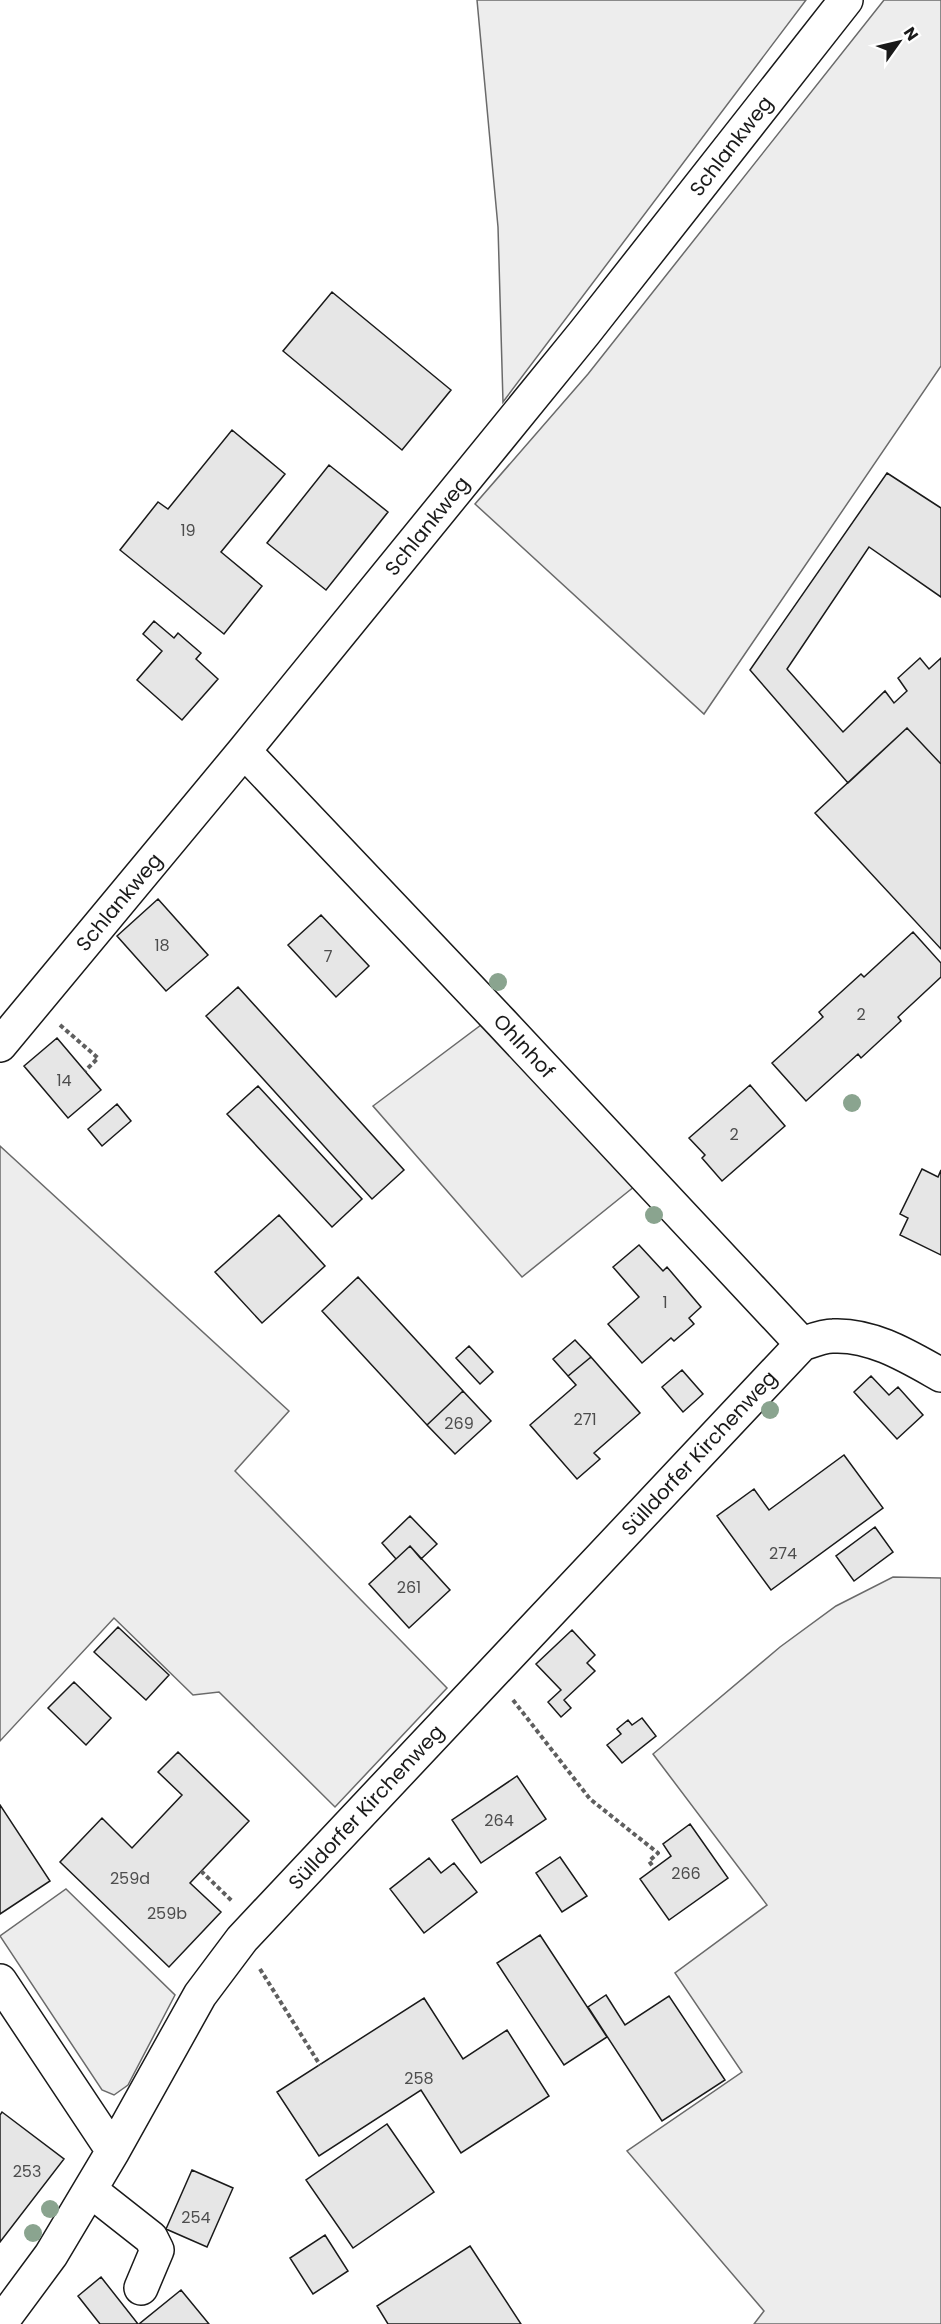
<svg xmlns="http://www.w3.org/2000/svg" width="941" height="2324" font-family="Poppins,sans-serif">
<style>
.built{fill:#ededed;stroke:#6a6a6a;stroke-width:1.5}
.building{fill:#e6e6e6;stroke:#1a1a1a;stroke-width:1.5}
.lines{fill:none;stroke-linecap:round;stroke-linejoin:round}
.minor-casing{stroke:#1a1a1a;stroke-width:36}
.path{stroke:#5f5f5f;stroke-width:4;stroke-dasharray:4.5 3;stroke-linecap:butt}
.minor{stroke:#fff;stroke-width:33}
.tree{fill:#8aa48f}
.labels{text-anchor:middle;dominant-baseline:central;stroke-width:4.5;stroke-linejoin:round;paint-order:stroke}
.number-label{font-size:16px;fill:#4d4d4d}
.street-label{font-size:20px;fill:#1a1a1a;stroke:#fff}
</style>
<rect width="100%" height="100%" fill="#fff"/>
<path class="built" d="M477 0H806L503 402 498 227Z
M884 0H941V366L704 714 475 504 588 374Z
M485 1022 635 1186 522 1277 373 1106Z
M0 1146 289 1411 235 1471 447 1688 335 1807 219 1692 193 1695 114 1618 0 1741Z
M893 1577 941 1578V2324H754L764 2311 627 2151 742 2072 675 1973 767 1905 653 1754 780 1647 836 1606Z
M66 1889 175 1995 128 2085 114 2095 102 2090 0 1936Z"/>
<path class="building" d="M332 292 451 390 402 450 283 351Z
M232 430 285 474 221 552 262 586 224 634 120 550 158 502 168 509Z
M329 465 388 512 326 590 267 543Z
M887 473 941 508V597L869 547 787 669 843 732 885 691 894 703 907 691 898 678 920 658 929 669 941 658V764L907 728 848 783 750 670Z
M154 621 174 638 178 633 187 641 201 653 196 659 218 679 182 720 137 680 162 651 143 634Z
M907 728 941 764V949L815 813Z
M158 899 208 955 166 991 117 936Z
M321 915 369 966 336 997 288 945Z
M913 932 941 963V977L898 1017 901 1021 861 1058 858 1054 806 1101 772 1063 823 1017 819 1012 861 974 864 977Z
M238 987 404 1170 372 1199 206 1016Z
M57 1038 101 1090 68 1118 24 1066Z
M750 1085 785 1126 722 1181 702 1158 705 1155 689 1138Z
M258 1086 362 1199 332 1227 227 1114Z
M117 1104 131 1121 102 1146 88 1129Z
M922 1169 938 1177 941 1170V1255L900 1235 908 1218 900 1214Z
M279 1215 325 1266 262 1323 215 1272Z
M639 1245 663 1271 667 1267 701 1307 689 1318 694 1324 674 1341 671 1338 642 1363 608 1324 639 1297 613 1267Z
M358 1277 463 1391 427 1425 322 1311Z
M575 1340 591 1357 568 1376 553 1359Z
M469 1346 493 1372 480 1384 456 1358Z
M591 1357 640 1413 594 1453 600 1459 577 1479 530 1425 576 1385 568 1376Z
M682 1370 703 1394 683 1412 662 1387Z
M871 1376 889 1395 898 1387 923 1415 897 1439 854 1392Z
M463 1391 491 1421 455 1454 427 1425Z
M844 1455 883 1508 771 1590 717 1516 754 1489 769 1510Z
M410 1516 437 1544 421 1559 410 1546 396 1559 382 1543Z
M875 1527 893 1552 854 1581 836 1556Z
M410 1546 450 1590 409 1628 369 1584Z
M118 1627 169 1675 146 1700 94 1652Z
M572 1630 595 1655 587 1663 595 1671 564 1700 571 1708 561 1717 548 1702 561 1690 536 1664Z
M74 1682 111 1718 86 1745 48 1708Z
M642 1718 656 1736 622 1763 607 1745 621 1734 617 1729 628 1720 632 1725Z
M178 1752 249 1821 190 1883 221 1912 169 1967 60 1862 102 1818 132 1848 182 1795 158 1772Z
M517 1776 546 1819 481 1863 452 1820Z
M0 1805 50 1881 0 1914Z
M690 1824 728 1878 669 1920 640 1879 671 1856 663 1844Z
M560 1857 587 1896 562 1912 536 1873Z
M429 1858 441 1873 454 1863 477 1892 424 1933 390 1889Z
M540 1935 607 2037 564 2065 497 1963Z
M606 1995 625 2025 669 1996 725 2080 662 2121 588 2007Z
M424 1998 463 2059 507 2030 549 2096 461 2153 421 2090 319 2156 277 2092Z
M2 2112 64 2159 0 2242V2115Z
M387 2124 434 2192 353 2248 306 2180Z
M192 2170 233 2188 207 2247 166 2229Z
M325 2235 348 2271 313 2294 290 2258Z
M470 2246 521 2324H388L377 2306Z
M101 2277 138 2324H100L78 2296Z
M181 2290 209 2324H139Z"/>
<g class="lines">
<defs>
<path id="minor" d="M244 751 501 1022 802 1344
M0 1045 244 751 585 332 846 0
M802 1344C811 1341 823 1336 833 1336 872 1334 909 1357 941 1375
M0 1981 113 2151
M90 2190 151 2238 157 2250 141 2288
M0 2324 51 2255 113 2151 200 1995 242 1939 802 1344"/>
</defs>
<use href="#minor" class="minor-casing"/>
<path class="path" d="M60 1025 98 1058 85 1071
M513 1700 590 1799 658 1853 649 1861 654 1868
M201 1871 232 1901
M260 1969 320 2065"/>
<use href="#minor" class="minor"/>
</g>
<g class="tree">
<circle cx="498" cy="982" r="9"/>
<circle cx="852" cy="1103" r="9"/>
<circle cx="654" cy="1215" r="9"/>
<circle cx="770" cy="1410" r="9"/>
<circle cx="50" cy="2209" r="9"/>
<circle cx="33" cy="2233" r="9"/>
</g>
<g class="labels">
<g class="number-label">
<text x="188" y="530">19</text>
<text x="162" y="945">18</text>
<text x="328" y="956">7</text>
<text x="861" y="1014">2</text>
<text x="64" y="1080">14</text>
<text x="734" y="1134">2</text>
<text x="665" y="1302">1</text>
<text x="585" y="1419">271</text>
<text x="459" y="1423">269</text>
<text x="783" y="1553">274</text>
<text x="409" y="1587">261</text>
<text x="499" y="1820">264</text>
<text x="686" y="1873">266</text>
<text x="130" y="1878">259d</text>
<text x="167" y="1913">259b</text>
<text x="419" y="2078">258</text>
<text x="27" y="2171">253</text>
<text x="196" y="2217">254</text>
</g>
<g class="street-label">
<text transform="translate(731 146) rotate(-52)">Schlankweg</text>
<text transform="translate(427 526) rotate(-51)">Schlankweg</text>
<text transform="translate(119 902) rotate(-50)">Schlankweg</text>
<text transform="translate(524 1046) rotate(47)">Ohlnhof</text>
<text transform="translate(699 1453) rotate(-47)">Sülldorfer Kirchenweg</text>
<text transform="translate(366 1807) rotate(-47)">Sülldorfer Kirchenweg</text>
</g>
</g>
<g transform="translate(899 42) rotate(56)" stroke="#ffffff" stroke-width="4.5" paint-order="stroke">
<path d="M0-4.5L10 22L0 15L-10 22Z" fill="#1a1a1a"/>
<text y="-9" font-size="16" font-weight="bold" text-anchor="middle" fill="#1a1a1a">N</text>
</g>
</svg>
